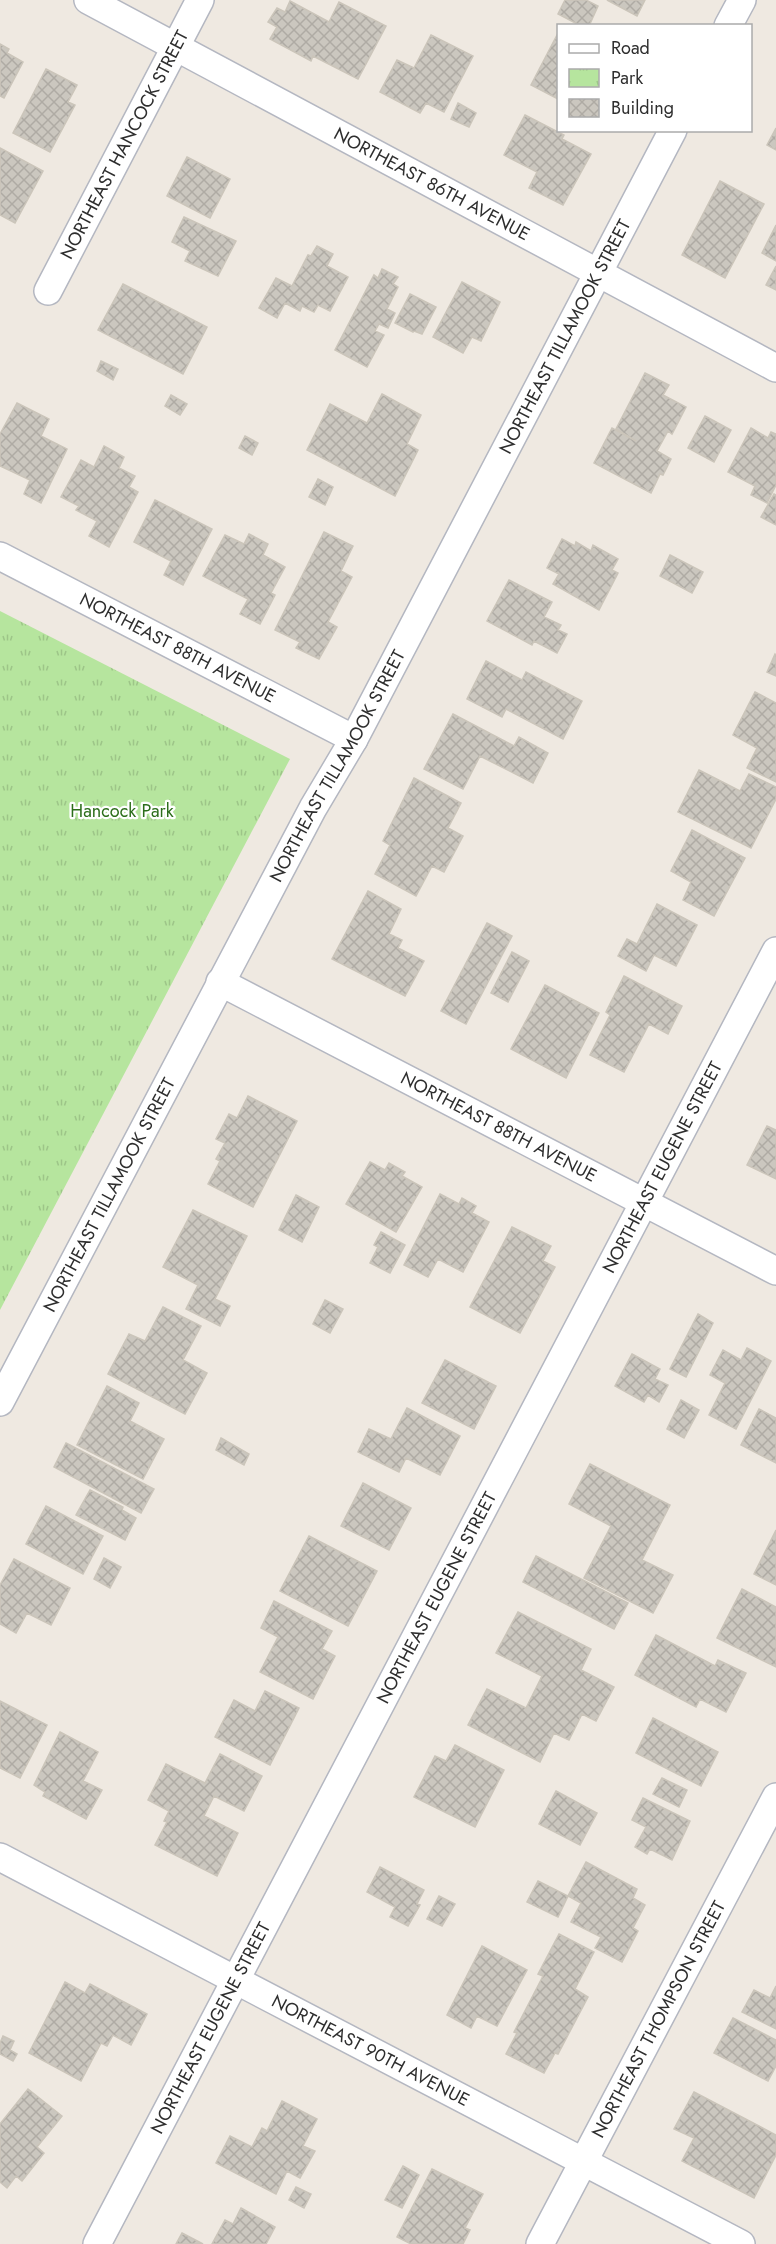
<svg xmlns="http://www.w3.org/2000/svg" width="776" height="2244" font-family="Jost,sans-serif">
<style>
.park{fill:url(#park-tufts)}
.building{fill:url(#building-cross-hatch);stroke:#cbc5ba;stroke-width:1.5}
.lines{fill:none;stroke-linecap:round;stroke-linejoin:round}
.minor-casing{stroke:#b4b7c1;stroke-width:30}
.minor{stroke:#fff;stroke-width:27}
.labels{text-anchor:middle;dominant-baseline:central;stroke-width:4.5;stroke-linejoin:round;paint-order:stroke}
.street-label{font-size:18px;fill:#2e2e2e;stroke:#fff}
.park-label{font-size:18px;fill:#2c6e1b;stroke:#fff}
</style>
<defs>
<pattern id="park-tufts" width="24" height="20" patternUnits="userSpaceOnUse" patternTransform="scale(1.5)"><rect width="24" height="20" fill="#b6e59e"/><path d="M3 7l-1-3M5 7V3M7 7l1-3M15 17l-1-3M17 17v-4M19 17l1-3" fill="none" stroke="#9dc588"/></pattern>
<pattern id="building-cross-hatch" width="8" height="8" patternUnits="userSpaceOnUse" patternTransform="scale(1.5)"><rect width="8" height="8" fill="#cbc7bf"/><path d="M0 0l8 8M0 8l8-8" fill="none" stroke="#afaba4"/></pattern>
</defs>
<rect width="100%" height="100%" fill="#efe9e1"/>
<path class="park" d="M0 611 290 759 0 1310Z"/>
<path class="building" d="M565 0H586L598 6 589 26H581L558 14Z
M607 0H645L637 16Z
M290 1 329 22 339 2 386 26 358 79 313 56 311 61 270 39 277 27 268 22 277 8 285 12Z
M558 33V99L531 85Z
M431 35 473 56 444 112 426 103 420 113 380 92 397 60 414 68Z
M0 44 9 49 7 53 23 62 4 98 0 96Z
M46 69 77 85 68 102 75 105 50 152 13 133Z
M458 103 476 113 469 127 451 119Z
M525 115 564 135 562 139 591 154 563 205 529 188 537 172 504 155Z
M776 128V150L767 145Z
M0 148 43 171 15 223 0 215Z
M187 157 230 179 210 218 167 196Z
M720 181 764 204 725 278 682 255Z
M184 217 236 241 218 276 185 261 190 251 172 242Z
M776 225V261L762 253Z
M317 246 333 254 327 266 348 277 330 311 318 305 314 312 302 306 300 311 285 303 277 318 259 308 276 278 292 286 308 255 311 256Z
M776 266V290L766 285Z
M382 269 398 277 393 284 398 287 387 309 395 313 388 328 379 324 375 331 384 335 367 367 335 350 374 275 378 278Z
M462 282 500 302 481 341 472 337 463 353 433 337Z
M123 284 207 327 183 374 98 330Z
M410 294 436 307 422 334 414 331 413 332 395 323Z
M101 361 118 369 113 380 97 371Z
M645 373 669 385 663 395 686 407 672 434 668 431 657 451 671 459 663 475 660 474 651 493 594 463 612 428 636 441 616 429Z
M382 394 421 415 407 444 418 450 395 496 307 450 330 404 367 423Z
M171 395 187 404 180 415 165 406Z
M17 403 49 419 41 436 67 449 41 503 24 494 30 480 0 466V434Z
M705 416 731 430 714 462 688 448Z
M751 428 768 438 771 432 776 434V485L767 503 751 495 755 486 728 472Z
M245 436 258 443 252 455 239 448Z
M104 446 124 457 119 468 135 476 129 487 138 492 109 547 89 536 97 521 76 510 79 506 61 497 81 460 94 467Z
M318 479 333 487 325 505 309 497Z
M774 494 776 495V525L761 517Z
M155 500 212 529 183 585 164 575 171 561 134 542Z
M324 532 353 546 341 571 352 577 328 622 337 627 319 659 296 648 300 642 275 630Z
M249 534 268 544 263 555 285 567 271 593 275 595 260 624 240 614 248 599 203 576 225 535 244 544Z
M562 539 575 546 576 542 591 551 593 545 618 559 612 570 618 573 599 610 553 584 559 574 547 568Z
M670 555 703 572 692 593 660 576Z
M509 580 552 602 544 617 561 625 558 630 567 634 557 653 534 641 532 645 487 621Z
M775 654 776 655V676L767 672Z
M486 661 522 680 526 672 582 701 563 739 506 709 502 717 467 699Z
M755 692 776 703V782L747 768 757 748 733 735Z
M453 714 514 746 519 737 548 753 533 783 480 756 463 789 424 769Z
M699 770 740 791 749 774 776 787V799L751 848 678 812Z
M414 778 461 803 448 828 463 836 444 872 432 866 416 896 375 874 390 845 383 841Z
M692 830 745 858 714 916 683 900 691 882 671 871Z
M368 891 401 909 389 934 402 940 398 948 424 961 405 996 332 959Z
M657 904 697 925 676 966 654 955 646 971 618 956 627 939 637 944Z
M487 923 512 936 466 1024 441 1011Z
M512 952 529 961 508 1002 491 993Z
M624 976 682 1006 668 1034 649 1024 624 1072 590 1055 610 1015 606 1012Z
M545 985 599 1013 566 1078 511 1049Z
M248 1096 297 1121 253 1207 208 1184 220 1161 216 1159 225 1143 216 1139 229 1114 237 1118Z
M767 1126 776 1130V1179L747 1165Z
M370 1162 385 1170 389 1163 405 1172 402 1176 422 1187 396 1232 346 1204Z
M440 1194 459 1204 462 1198 476 1206 472 1213 489 1222 463 1272 438 1259 428 1277 404 1265Z
M296 1195 319 1207 302 1242 279 1230Z
M193 1210 247 1236 215 1299 230 1306 220 1326 186 1309 198 1285 163 1267Z
M512 1227 551 1246 543 1261 555 1267 520 1333 470 1307Z
M381 1232 405 1245 390 1273 370 1263 378 1247 374 1245Z
M325 1300 343 1309 330 1333 313 1324Z
M163 1307 201 1326 183 1360 207 1373 185 1414 108 1374 129 1334 145 1341Z
M698 1314 713 1323 686 1377 670 1369Z
M747 1348 771 1361 736 1429 709 1415 725 1383 710 1375 723 1350 741 1360Z
M632 1354 660 1369 655 1379 668 1385 659 1402 648 1395 644 1402 615 1386Z
M445 1360 496 1386 474 1429 422 1403Z
M107 1386 139 1403 130 1421 164 1439 143 1479 77 1445Z
M681 1400 699 1410 684 1438 667 1429Z
M407 1408 460 1436 440 1475 406 1458 399 1472 358 1452 369 1429 391 1439Z
M759 1409 776 1418V1463L741 1445Z
M221 1438 249 1454 244 1465 216 1450Z
M66 1443 154 1489 141 1513 54 1467Z
M590 1464 670 1505 642 1560 673 1575 653 1613 584 1578 611 1526 569 1504Z
M363 1483 411 1508 389 1550 341 1526Z
M90 1490 123 1507 122 1510 136 1518 125 1540 76 1515Z
M46 1506 103 1536 83 1574 26 1544Z
M776 1530V1585L754 1574Z
M309 1536 377 1571 348 1626 280 1591Z
M536 1556 628 1603 614 1629 523 1582Z
M104 1558 121 1567 110 1588 94 1579Z
M14 1559 70 1588 51 1625 27 1613 16 1633 0 1624V1585Z
M742 1589 776 1607V1667L717 1638Z
M274 1601 332 1631 322 1649 335 1656 313 1699 260 1672 278 1637 261 1628Z
M518 1612 591 1649 581 1670 614 1687 596 1721 582 1714 569 1740 554 1733 540 1762 468 1725 487 1689 526 1708 542 1676 496 1653Z
M656 1635 715 1666 718 1660 746 1673 726 1712 700 1699 696 1707 635 1675Z
M265 1691 299 1708 270 1765 215 1737 234 1700 255 1711Z
M0 1701 47 1725 20 1778 0 1768Z
M653 1718 718 1752 701 1786 636 1753Z
M60 1732 98 1752 83 1781 102 1790 86 1819 43 1796 45 1792 34 1785Z
M455 1745 504 1770 475 1827 414 1797 435 1756 446 1761Z
M220 1754 262 1776 244 1811 214 1796 204 1816 238 1833 217 1876 155 1845 167 1822 164 1821 169 1811 148 1800 166 1764 205 1783Z
M662 1778 687 1790 679 1807 653 1794Z
M556 1791 597 1813 580 1845 539 1824Z
M643 1798 690 1821 672 1860 650 1849 647 1854 635 1847 646 1827 632 1820Z
M586 1862 637 1889 633 1898 645 1905 633 1928 638 1931 622 1962 595 1948 601 1937 571 1922 581 1903 568 1896Z
M380 1867 424 1890 417 1904 420 1905 408 1926 390 1917 395 1907 367 1892Z
M538 1881 568 1896 558 1917 527 1902Z
M439 1896 455 1904 442 1926 427 1919Z
M559 1934 594 1952 575 1989 588 1997 558 2054 555 2053 544 2073 506 2054 517 2033 514 2032 543 1976 538 1974Z
M482 1946 527 1970 497 2026 477 2016 471 2028 447 2015Z
M65 1982 85 1993 90 1984 147 2014 131 2045 113 2035 107 2046 101 2043 81 2081 29 2053Z
M776 1986V2029L742 2012 754 1990 770 1998Z
M733 2018 776 2040V2066L768 2081 714 2053Z
M3 2036 14 2041 10 2050 17 2054 13 2061 0 2054V2043Z
M28 2089 62 2116 37 2147 44 2153 22 2181 16 2176 7 2188 0 2182V2124Z
M694 2092 776 2135V2155L754 2198 682 2161 694 2138 674 2129Z
M282 2101 317 2119 303 2146 315 2151 300 2178 287 2171 276 2194 216 2163 230 2136 252 2147 262 2128 267 2131Z
M403 2166 419 2175 402 2208 385 2200Z
M432 2169 483 2194 465 2228 470 2230 463 2244H411L397 2237Z
M296 2187 311 2194 304 2208 289 2200Z
M241 2208 275 2227 266 2244H212L225 2220 233 2224Z
M182 2233 203 2244H176Z"/>
<g class="lines">
<defs>
<g id="minor">
<path id="s1" d="M88 0 776 368"/>
<path d="M728 26 742 0"/>
<path id="s2" d="M48 291 200 0"/>
<path id="s3" d="M0 556 354 739"/>
<path id="s4" d="M220 982 776 1271"/>
<path id="s5" d="M0 1402 313 808 354 739 673 130"/>
<path id="s6" d="M0 1857 741 2244"/>
<path id="s7" d="M97 2244 776 951"/>
<path id="s8" d="M540 2244 776 1797"/>
</g>
</defs>
<use href="#minor" class="minor-casing"/>
<use href="#minor" class="minor"/>
</g>
<g class="labels">
<g class="street-label">
<text stroke="none"><textPath href="#s2" startOffset="165">NORTHEAST HANCOCK STREET</textPath></text>
<text stroke="none"><textPath href="#s1" startOffset="390">NORTHEAST 86TH AVENUE</textPath></text>
<text stroke="none"><textPath href="#s5" startOffset="1206">NORTHEAST TILLAMOOK STREET</textPath></text>
<text stroke="none"><textPath href="#s3" startOffset="200">NORTHEAST 88TH AVENUE</textPath></text>
<text stroke="none"><textPath href="#s5" startOffset="720">NORTHEAST TILLAMOOK STREET</textPath></text>
<text stroke="none"><textPath href="#s4" startOffset="314">NORTHEAST 88TH AVENUE</textPath></text>
<text stroke="none"><textPath href="#s7" startOffset="1216">NORTHEAST EUGENE STREET</textPath></text>
<text stroke="none"><textPath href="#s5" startOffset="234">NORTHEAST TILLAMOOK STREET</textPath></text>
<text stroke="none"><textPath href="#s7" startOffset="730">NORTHEAST EUGENE STREET</textPath></text>
<text stroke="none"><textPath href="#s8" startOffset="254">NORTHEAST THOMPSON STREET</textPath></text>
<text stroke="none"><textPath href="#s7" startOffset="244">NORTHEAST EUGENE STREET</textPath></text>
<text stroke="none"><textPath href="#s6" startOffset="418">NORTHEAST 90TH AVENUE</textPath></text>
</g>
<g class="park-label">
<text x="122" y="811">Hancock Park</text>
</g>
</g>
<rect x="557" y="24" width="195" height="108" fill="#ffffff" stroke="#ababab" stroke-width="1.5"/>
<rect x="569" y="44" width="30" height="9" fill="#ffffff" stroke="#ababab" stroke-width="1.5"/>
<text x="611" y="54" font-size="18" fill="#2e2e2e">Road</text>
<rect x="569" y="69" width="30" height="18" fill="url(#park-tufts)" stroke="#ababab" stroke-width="1.5"/>
<text x="611" y="84" font-size="18" fill="#2e2e2e">Park</text>
<rect x="569" y="99" width="30" height="18" fill="url(#building-cross-hatch)" stroke="#ababab" stroke-width="1.5"/>
<text x="611" y="114" font-size="18" fill="#2e2e2e">Building</text>
</svg>
